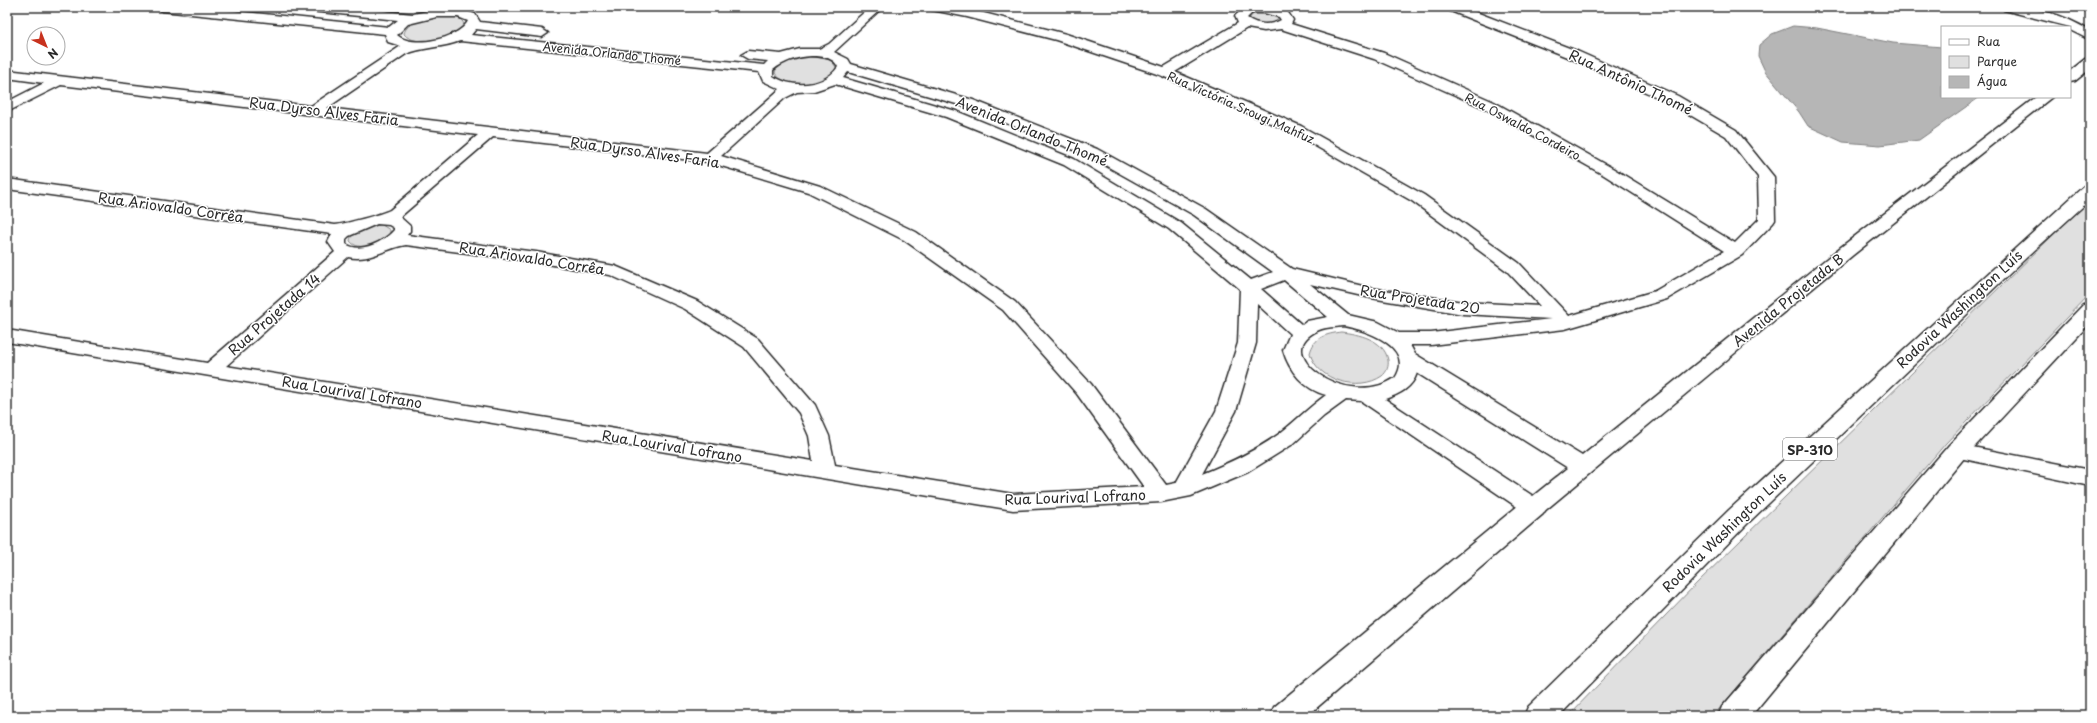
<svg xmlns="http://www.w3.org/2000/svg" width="2097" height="723" font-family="'Playpen Sans',sans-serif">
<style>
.green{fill:#e0e0e0;stroke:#868686}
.water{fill:#b6b6b6;stroke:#7e7e7e}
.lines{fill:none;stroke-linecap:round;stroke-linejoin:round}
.street-casing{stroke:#2b2b2b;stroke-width:3}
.highway-casing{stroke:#2b2b2b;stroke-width:3}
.street{fill:#fff;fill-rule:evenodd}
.highway{fill:#fff;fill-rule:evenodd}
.labels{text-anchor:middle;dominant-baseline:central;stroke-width:3;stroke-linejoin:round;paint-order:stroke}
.far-street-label{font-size:12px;fill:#2b2b2b;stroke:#fff}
.shield{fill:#fff;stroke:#6b6b6b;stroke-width:1}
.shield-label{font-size:13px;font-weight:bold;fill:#2b2b2b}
.street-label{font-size:14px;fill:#2b2b2b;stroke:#fff}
</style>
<rect width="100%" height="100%" fill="#fff"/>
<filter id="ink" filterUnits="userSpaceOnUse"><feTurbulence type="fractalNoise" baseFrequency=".025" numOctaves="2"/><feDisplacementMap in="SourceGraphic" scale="8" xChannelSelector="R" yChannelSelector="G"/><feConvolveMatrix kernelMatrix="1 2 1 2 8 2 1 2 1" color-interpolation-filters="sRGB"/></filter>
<g filter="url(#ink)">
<path class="green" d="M1266 12 1275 15 1278 20C1271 27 1257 25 1250 19V17L1255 13Z
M438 17C447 17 460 14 464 24 458 39 414 48 404 34 406 21 427 19 438 17Z
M809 56 831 60 836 67C831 86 784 90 775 73 777 59 797 57 809 56Z
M2090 199V293L1946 443 1713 716H1568L1698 582Z
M382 225 390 230V233C382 243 359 253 350 241 351 228 371 225 382 225Z
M1341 332C1358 334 1384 339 1388 360 1389 366 1387 372 1382 376 1359 392 1317 381 1310 353 1314 337 1326 334 1341 332Z"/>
<path class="water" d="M1793 26 1817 28 1893 43 1942 47V97H1980L1919 140 1880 145 1843 142 1808 126 1799 112 1765 71 1758 56 1759 45 1772 34Z"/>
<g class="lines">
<defs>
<path id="street" d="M156 7H197L389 27 398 20 310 11 304 7H345L413 14 437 9H459L475 14 480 22 542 29 548 33 542 37 476 29 471 35 764 65 768 61 748 59 741 55 748 51 781 54 800 49H819L829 44 870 7H883L834 52 848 59 851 64 973 100 1097 149 1206 209 1292 269 1371 288 1463 302 1540 306 1507 271 1412 201 1291 132 1160 75 1056 40 967 17 932 10 930 7H956L968 9 1066 34 1164 67 1238 23 1235 16 1245 7H1271L1287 11 1293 20 1291 24 1384 53 1494 102 1614 169 1735 243 1759 219 1758 177 1726 136 1668 102 1567 57 1448 10 1446 7H1463L1577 51 1678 96 1736 130 1774 177 1775 220 1773 223 1742 255 1667 299 1565 329 1431 345H1410L1415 354 1582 456 1841 247 2036 97H2052L1853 255 1542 513 1534 515 1526 513 1361 401 1346 400 1324 416 1293 444 1248 472 1191 496 1161 502 1013 510 7 342V330L207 363 335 252 328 242 332 234 7 189V179L335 225C345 224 382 214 390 210L478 135 61 85 7 112V102L44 83 7 78V70L311 106 401 46 388 42 385 34 162 11ZM1252 13H1264L1279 17 1281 20C1270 26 1257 25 1247 18ZM437 17H458L468 21C459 39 412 49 397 35L408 24ZM1247 28 1264 31 1281 29 1374 59 1484 108 1604 175 1724 251 1655 291 1569 316 1519 263 1424 195 1301 126 1175 72ZM460 41 759 72 763 81 780 89 707 153 327 108 406 54C423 47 442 48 460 41ZM811 56C821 56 834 57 838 67 824 87 793 89 773 76V70C784 61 797 57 811 56ZM848 72 963 106 1087 155 1194 215 1273 272 1251 280 1181 223 1074 159 956 111 843 78ZM835 84 946 117 1064 165 1169 229 1240 289 1238 343 1216 411 1176 483 1166 485 1091 384 1015 302 916 232 820 186 721 156 785 98 797 92 814 91ZM493 137 708 162 808 192 904 240 1003 310 1077 394 1144 487 1013 494 835 465 829 436 815 405 758 339 697 301 615 266 536 252 407 235 410 231V226L400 217ZM377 224 389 225 394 228V230C384 242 360 254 346 244V239L349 236ZM406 245 536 262 610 275 685 309 744 347 799 413 809 436 813 461 226 366 348 257C369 262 386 248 406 245ZM1284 280 1328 317 1307 321 1302 325 1261 289ZM1310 284 1371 298 1463 314 1551 319 1431 333H1399L1378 322 1348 315ZM1257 304 1290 334 1283 350C1289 371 1304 389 1326 395 1309 407 1295 422 1279 434 1255 451 1229 463 1202 474L1236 411 1256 343ZM1343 326C1365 329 1416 347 1395 378 1346 411 1267 352 1319 330 1326 327 1336 327 1343 326ZM1417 373 1568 468 1533 496 1385 399C1400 394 1412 388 1417 373Z
M2002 7C2034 7 2062 13 2090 31V40L2070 30V27L2004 10Z
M2090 58V69L2075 81 2070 82V71L2085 59Z
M1957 444 2090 470V486L1950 456 1947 451 1950 446Z"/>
<path id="highway" d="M2090 185V200L2027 257 1747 524 1559 716H1524L1528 707 1729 510 2084 186Z
M2090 304V323L1965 457 1751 716H1718L1722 707 1949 445 2083 305Z
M1534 498 1543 500 1547 507 1543 514 1307 716H1270L1274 707 1525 500Z"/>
</defs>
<use href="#street" class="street-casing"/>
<use href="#highway" class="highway-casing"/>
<use href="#street" class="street"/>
<use href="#highway" class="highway"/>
</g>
</g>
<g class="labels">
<g class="far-street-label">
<text transform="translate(612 53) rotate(6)">Avenida Orlando Thomé</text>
<text transform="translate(1241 107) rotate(24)">Rua Victória Srougi Mahfuz</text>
<text transform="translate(1523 126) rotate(28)">Rua Oswaldo Cordeiro</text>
</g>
<rect class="shield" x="1783" y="438" width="54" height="22" rx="3"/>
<g class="shield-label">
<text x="1810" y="449">SP-310</text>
</g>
<g class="street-label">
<text transform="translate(1631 82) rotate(25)">Rua Antônio Thomé</text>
<text transform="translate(324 111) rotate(7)">Rua Dyrso Alves Faria</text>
<text transform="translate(1032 131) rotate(22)">Avenida Orlando Thomé</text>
<text transform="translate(645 152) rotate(8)">Rua Dyrso Alves Faria</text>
<text transform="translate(171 207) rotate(8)">Rua Ariovaldo Corrêa</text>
<text transform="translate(532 258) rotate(9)">Rua Ariovaldo Corrêa</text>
<text transform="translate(1420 299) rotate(9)">Rua Projetada 20</text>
<text transform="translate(1788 300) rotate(-39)">Avenida Projetada B</text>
<text transform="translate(1959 309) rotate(-43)">Rodovia Washington Luís</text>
<text transform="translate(274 314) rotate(-41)">Rua Projetada 14</text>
<text transform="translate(352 392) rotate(9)">Rua Lourival Lofrano</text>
<text transform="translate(672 446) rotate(9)">Rua Lourival Lofrano</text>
<text transform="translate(1075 497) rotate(-2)">Rua Lourival Lofrano</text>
<text transform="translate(1724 532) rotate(-44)">Rodovia Washington Luís</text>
</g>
</g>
<rect width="2097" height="723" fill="none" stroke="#fff" stroke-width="24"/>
<rect x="12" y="12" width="2073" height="699" fill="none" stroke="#2b2b2b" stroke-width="1.5" filter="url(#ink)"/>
<rect x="1941" y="26" width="130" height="72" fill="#ffffff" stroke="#aaaaaa"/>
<rect x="1949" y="39" width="20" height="6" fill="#ffffff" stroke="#aaaaaa"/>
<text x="1977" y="46" font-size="12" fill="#2b2b2b">Rua</text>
<rect x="1949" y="56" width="20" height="12" fill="#e0e0e0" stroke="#aaaaaa"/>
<text x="1977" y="66" font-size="12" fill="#2b2b2b">Parque</text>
<rect x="1949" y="76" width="20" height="12" fill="#b6b6b6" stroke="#aaaaaa"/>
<text x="1977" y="86" font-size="12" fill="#2b2b2b">Água</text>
<g transform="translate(46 46) rotate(137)"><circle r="19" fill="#ffffff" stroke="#aaaaaa"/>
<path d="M0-3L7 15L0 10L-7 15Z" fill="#c8321e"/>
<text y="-6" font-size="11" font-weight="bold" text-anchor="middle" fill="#2b2b2b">N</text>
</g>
</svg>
